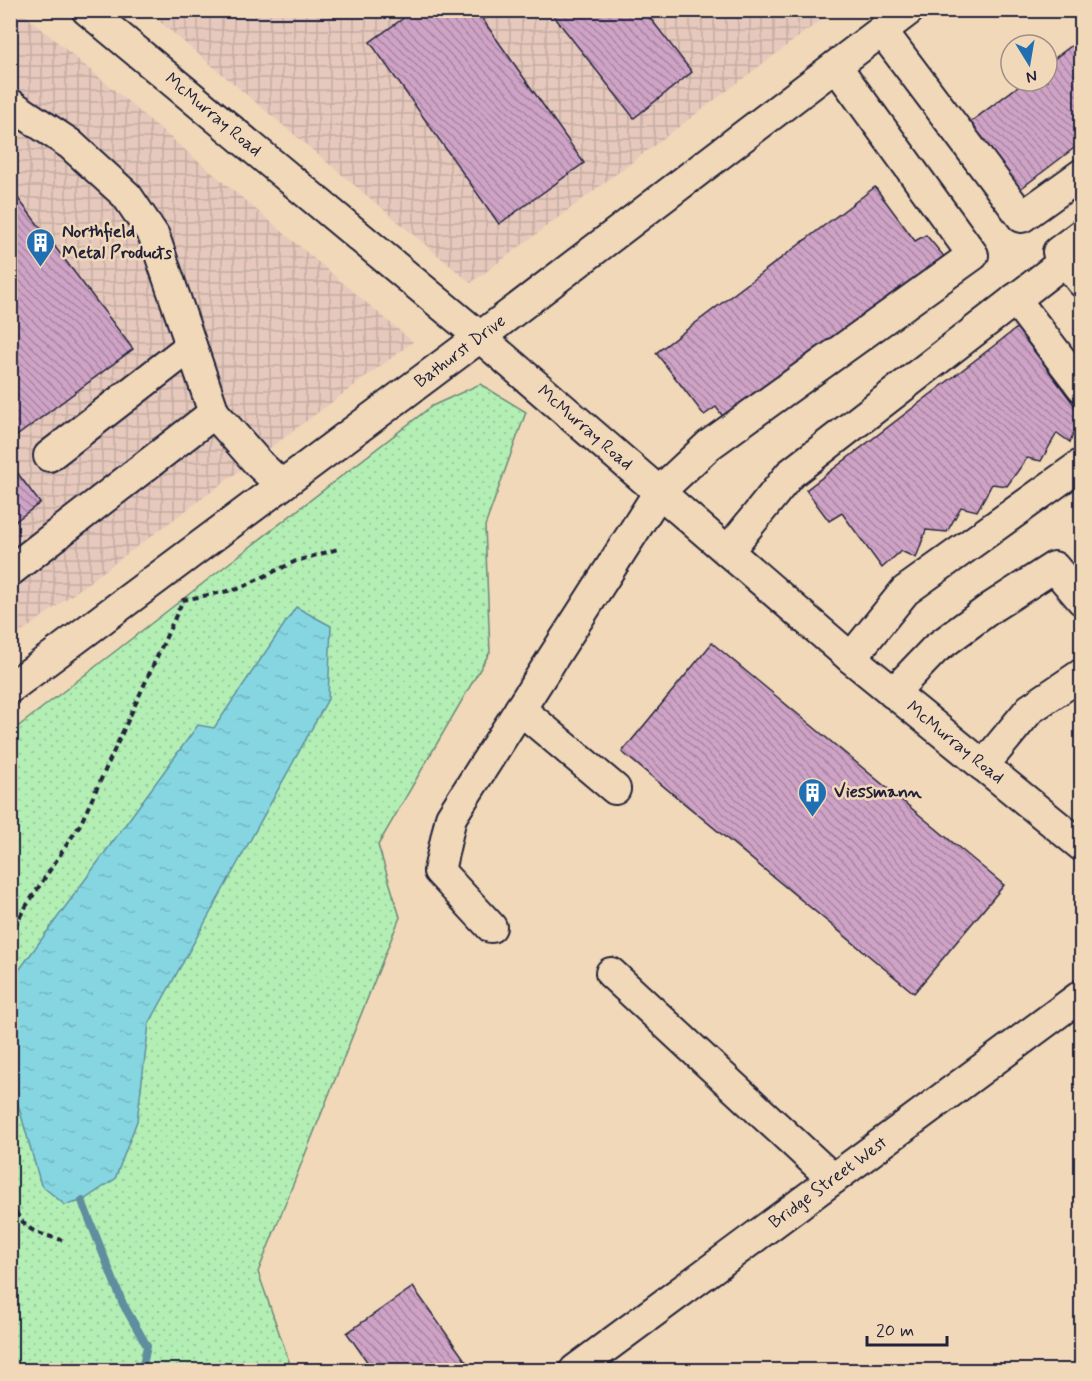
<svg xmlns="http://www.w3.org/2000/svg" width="1092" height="1381" font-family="Mynerve,sans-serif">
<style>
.industrial{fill:url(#industrial-grid)}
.grass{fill:url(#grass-dots);stroke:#6a8878;stroke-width:1.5}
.water{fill:url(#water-ripples);stroke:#5e8e9f;stroke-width:1.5}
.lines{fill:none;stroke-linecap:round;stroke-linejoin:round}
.stream{stroke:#5e8e9f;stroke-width:8}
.building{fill:url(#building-back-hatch);stroke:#22223b;stroke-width:1.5}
.minor-casing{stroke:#22223b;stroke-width:34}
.path{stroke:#22223b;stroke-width:4;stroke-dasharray:6 4.5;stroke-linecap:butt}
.minor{stroke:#f0d8b8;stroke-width:30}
.labels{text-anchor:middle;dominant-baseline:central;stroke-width:5;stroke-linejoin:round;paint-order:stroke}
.street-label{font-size:18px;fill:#22223b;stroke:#f0d8b8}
.poi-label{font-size:18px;font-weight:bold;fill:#22223b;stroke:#f0d8b8;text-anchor:start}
</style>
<defs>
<pattern id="industrial-grid" width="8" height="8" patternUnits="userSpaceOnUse" patternTransform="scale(1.5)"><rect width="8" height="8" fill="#e6c8bc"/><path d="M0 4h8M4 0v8" fill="none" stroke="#c5aca2"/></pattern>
<pattern id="grass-dots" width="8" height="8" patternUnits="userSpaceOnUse" patternTransform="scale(1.5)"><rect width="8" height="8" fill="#b3efb4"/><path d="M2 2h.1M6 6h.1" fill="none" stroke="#9acd9c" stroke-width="1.8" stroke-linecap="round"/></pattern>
<pattern id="water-ripples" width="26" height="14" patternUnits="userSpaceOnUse" patternTransform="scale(1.5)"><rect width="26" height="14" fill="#86d6e1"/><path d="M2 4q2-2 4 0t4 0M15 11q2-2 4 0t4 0" fill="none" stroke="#73b7c2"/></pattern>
<pattern id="building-back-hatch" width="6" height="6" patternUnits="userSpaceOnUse" patternTransform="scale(1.5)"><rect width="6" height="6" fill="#cfa3c6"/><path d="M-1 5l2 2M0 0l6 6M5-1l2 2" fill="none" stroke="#a884a2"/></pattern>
</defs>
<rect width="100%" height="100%" fill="#f0d8b8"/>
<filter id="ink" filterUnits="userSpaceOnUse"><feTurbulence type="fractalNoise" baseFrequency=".0167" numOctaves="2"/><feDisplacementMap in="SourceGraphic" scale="12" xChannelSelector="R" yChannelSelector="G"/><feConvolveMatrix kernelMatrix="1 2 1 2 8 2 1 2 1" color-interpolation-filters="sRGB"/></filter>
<g filter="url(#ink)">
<path class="industrial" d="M19 10 413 342 11 640 10 11Z
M147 11H833L471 283Z"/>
<path class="grass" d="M480 384 526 412 485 526 490 652 378 845 400 917 258 1272 292 1370H11V732L432 406Z"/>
<path class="water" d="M296 607 331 626 328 699 149 1024 137 1121 115 1179 82 1201 65 1205 41 1185 11 1080 10 1022 14 977 198 725 214 728Z"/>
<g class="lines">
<path class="stream" d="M82 1201 123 1304 147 1346 142 1370"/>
</g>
<path class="building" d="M415 10H476L584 163 499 224 370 42Z
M549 10H644L692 72 634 118Z
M1082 38V142L1019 190 968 124 1025 81H1047V64Z
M875 187 915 241 926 235 947 260 727 422 716 407 704 415 656 353Z
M10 188 133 349 10 441Z
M1017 328 1081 414 1070 442 1057 433 1041 461 1027 458 1007 486 992 484 977 511 961 507 947 532 926 530 916 558 901 551 882 568 842 513 829 521 806 490Z
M10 463 40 503 10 525Z
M712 643 1004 885 914 993 622 752Z
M413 1287 472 1370H373L347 1333Z"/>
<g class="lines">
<defs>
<g id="minor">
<path id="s1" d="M87 10 480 337 851 658 1082 846"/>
<path d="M882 31 1022 217 1082 174"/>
<path d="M10 104 70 144 127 196 154 236 214 413 259 464 281 485"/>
<path d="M1082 234 1058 252 1082 282"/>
<path d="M1015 299 1082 387"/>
<path d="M49 456 191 346"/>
<path d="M728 551 790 474 1066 260"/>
<path d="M10 571 214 413"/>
<path d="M851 658 905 591 1082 464"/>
<path id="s2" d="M10 688 480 337 909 10"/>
<path d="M893 693 935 649 992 607 1054 567 1082 600"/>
<path d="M520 709 615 789"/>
<path d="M983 766 1030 709 1082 674"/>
<path d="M491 927 439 871 451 817 659 492 709 445 973 255 836 66"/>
<path d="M611 973 833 1179"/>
<path id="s3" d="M575 1370 1082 995"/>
</g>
</defs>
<use href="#minor" class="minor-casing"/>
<path class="path" d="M10 936 23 911 81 823 183 600 238 589 296 561 338 549
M10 1203C28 1233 31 1231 62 1240"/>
<use href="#minor" class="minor"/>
</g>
</g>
<defs>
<symbol id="building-pin" viewBox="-11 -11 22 30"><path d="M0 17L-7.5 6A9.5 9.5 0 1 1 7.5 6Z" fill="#1f6fb2" stroke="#f0d8b8"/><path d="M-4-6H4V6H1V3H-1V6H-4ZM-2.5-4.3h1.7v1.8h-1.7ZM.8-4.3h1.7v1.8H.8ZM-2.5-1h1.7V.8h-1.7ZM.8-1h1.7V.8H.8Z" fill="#fff"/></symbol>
</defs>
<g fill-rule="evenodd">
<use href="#building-pin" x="24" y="226" width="33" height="45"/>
<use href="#building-pin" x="796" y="776" width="33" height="45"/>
</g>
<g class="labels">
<g class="street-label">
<text stroke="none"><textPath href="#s1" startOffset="164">McMurray Road</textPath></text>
<text stroke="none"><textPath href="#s2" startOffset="562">Bathurst Drive</textPath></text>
<text stroke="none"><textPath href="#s1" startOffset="650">McMurray Road</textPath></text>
<text stroke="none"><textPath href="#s1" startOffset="1136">McMurray Road</textPath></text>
<text stroke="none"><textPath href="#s3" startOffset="315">Bridge Street West</textPath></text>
</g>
<g class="poi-label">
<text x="62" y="232">Northfield<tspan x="62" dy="21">Metal Products</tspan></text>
<text x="834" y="792">Viessmann</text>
</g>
</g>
<rect width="1092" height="1381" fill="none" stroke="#f0d8b8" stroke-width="36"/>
<rect x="18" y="18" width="1056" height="1345" fill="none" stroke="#22223b" stroke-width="2" filter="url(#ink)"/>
<g transform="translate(1029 63) rotate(169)"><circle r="28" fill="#f0d8b8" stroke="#9e8f86" stroke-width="1.5"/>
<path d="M0-4.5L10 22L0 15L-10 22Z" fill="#1f6fb2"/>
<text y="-9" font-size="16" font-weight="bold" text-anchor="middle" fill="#22223b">N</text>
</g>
<path d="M867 1336v9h80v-9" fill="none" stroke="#22223b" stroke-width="3"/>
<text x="876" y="1336" font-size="18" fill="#22223b" stroke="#f0d8b8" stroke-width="4.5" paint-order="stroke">20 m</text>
</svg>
